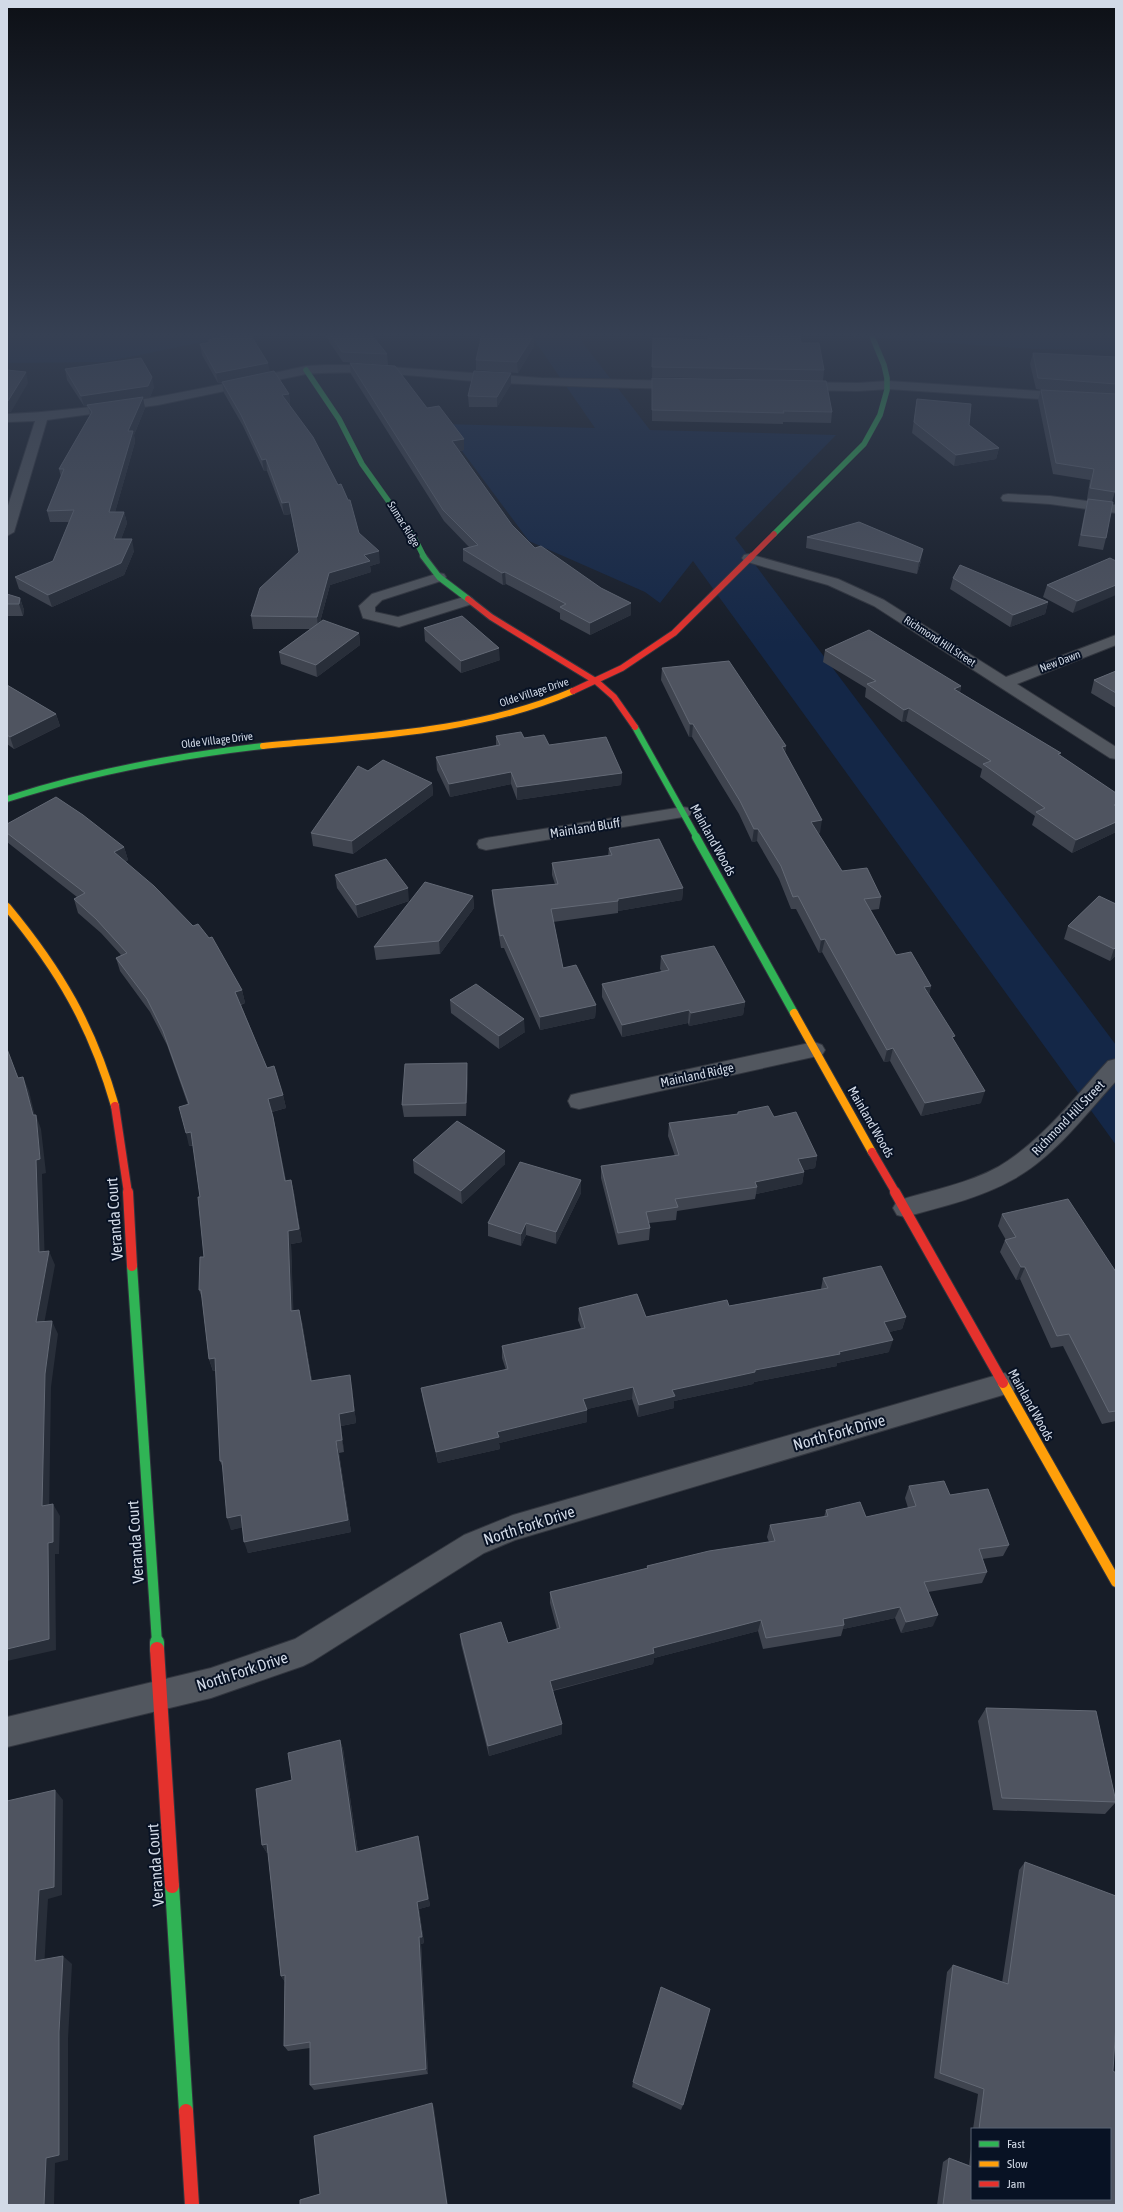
<svg xmlns="http://www.w3.org/2000/svg" width="1123" height="2212" font-family="'Asap Condensed',sans-serif">
<style>
.green{fill:#142747}
.lines{fill:none;stroke-linecap:round;stroke-linejoin:round}
.street-casing{stroke:#32363f;stroke-width:2}
.fast-far4-casing{stroke:#32363f;stroke-width:6}
.fast-far3-casing{stroke:#32363f;stroke-width:8}
.fast-far2-casing{stroke:#32363f;stroke-width:10}
.fast-far1-casing{stroke:#32363f;stroke-width:12}
.fast-casing{stroke:#32363f;stroke-width:16}
.slow-far2-casing{stroke:#32363f;stroke-width:8}
.slow-far1-casing{stroke:#32363f;stroke-width:10}
.slow-casing{stroke:#32363f;stroke-width:12}
.jam-far4-casing{stroke:#32363f;stroke-width:6}
.jam-far3-casing{stroke:#32363f;stroke-width:8}
.jam-far2-casing{stroke:#32363f;stroke-width:10}
.jam-far1-casing{stroke:#32363f;stroke-width:12}
.jam-casing{stroke:#32363f;stroke-width:16}
.street{fill:#52575f;fill-rule:evenodd}
.fast-far4{stroke:#30b455;stroke-width:5.5}
.fast-far3{stroke:#30b455;stroke-width:6}
.fast-far2{stroke:#30b455;stroke-width:8}
.fast-far1{stroke:#30b455;stroke-width:10}
.fast{stroke:#30b455;stroke-width:14}
.slow-far2{stroke:#ff9f0a;stroke-width:6}
.slow-far1{stroke:#ff9f0a;stroke-width:8}
.slow{stroke:#ff9f0a;stroke-width:10}
.jam-far4{stroke:#e5322d;stroke-width:5.5}
.jam-far3{stroke:#e5322d;stroke-width:6}
.jam-far2{stroke:#e5322d;stroke-width:8}
.jam-far1{stroke:#e5322d;stroke-width:10}
.jam{stroke:#e5322d;stroke-width:14}
.wall{fill:#3f444f}
.shaded-wall{fill:#282e39}
.building{fill:#4f5460;stroke:#636975}
.labels{text-anchor:middle;dominant-baseline:central;stroke-width:4;stroke-linejoin:round;paint-order:stroke}
.far-street-label{font-size:11px;fill:#d2dae7;stroke:#081224}
.street-label{font-size:13px;fill:#d2dae7;stroke:#081224}
.near-street-label{font-size:16px;fill:#d2dae7;stroke:#081224}
</style>
<rect width="100%" height="100%" fill="#171d28"/>
<path class="green" d="M7 334H242L105 362 7 363Z
M530 334H576L650 430 836 435 735 538 1116 1045V1145L693 561 660 603 645 592 529 541 442 424 595 428Z
M665 334H1116V350L1033 349 847 336Z"/>
<g class="lines">
<defs>
<path id="street" d="M325 365H363L541 378 681 381 687 385 681 389C615 388 550 386 484 382 425 377 365 369 306 374L158 405 47 420 14 532 7 536V509L35 421 7 422V414C109 410 207 388 306 366Z
M888 381 1116 396V404L888 389 858 391 798 390 792 386 798 382 858 383Z
M1008 494 1050 496 1116 505V513L1050 504 1003 501 1001 498 1003 495Z
M749 554 838 579 884 600 1006 677 1116 635V645L1017 684 1116 747V759L1110 758 874 606 828 585 744 561 742 558 744 555Z
M439 573 444 574 446 577 444 580 382 600 375 607V612L398 617 467 596 472 598 475 601 472 604 399 627 363 618 359 606 372 594Z
M683 807 689 808 692 812 689 816 486 850 479 848 477 844 479 840 486 838Z
M814 1042 822 1045 825 1050 822 1055 579 1109 571 1107 568 1101 571 1095 579 1093Z
M1116 1059V1081C1084 1116 1055 1156 1014 1179 981 1198 941 1207 905 1217L897 1215 893 1208 897 1201C931 1190 967 1184 998 1167 1042 1141 1074 1098 1108 1061Z
M1004 1373 1013 1376 1017 1384 1013 1392 515 1540 484 1553 313 1661 303 1666 211 1698 7 1747V1717L211 1668 295 1639 464 1535 513 1515Z"/>
<path id="fast-far4" d="M306 370 339 419 362 464 414 537 424 557
M774 534 864 444 880 415 887 390V378L884 365 871 334"/>
<path id="fast-far3" d="M423 556 439 577 468 599
M635 727 697 838
M7 799C91 772 176 756 263 746"/>
<path id="fast-far2" d="M696 837 794 1013"/>
<path id="fast-far1" d="M132 1266 157 1643"/>
<path id="fast" d="M157 1642V1649
M172 1886 186 2111"/>
<path id="slow-far2" d="M263 746C366 736 476 733 573 691"/>
<path id="slow-far1" d="M7 907C60 971 92 1026 115 1106
M794 1013 872 1152"/>
<path id="slow" d="M1003 1383 1116 1582"/>
<path id="jam-far4" d="M751 557 774 534"/>
<path id="jam-far3" d="M468 599 491 617 597 682 614 697 635 727
M573 691 622 668 674 633 752 556"/>
<path id="jam-far2" d="M115 1106 128 1193
M872 1152 896 1193"/>
<path id="jam-far1" d="M128 1192 132 1266
M895 1192 1003 1383"/>
<path id="jam" d="M157 1649 172 1886
M186 2111 192 2205"/>
</defs>
<use href="#street" class="street-casing"/>
<use href="#fast-far4" class="fast-far4-casing"/>
<use href="#fast-far3" class="fast-far3-casing"/>
<use href="#fast-far2" class="fast-far2-casing"/>
<use href="#fast-far1" class="fast-far1-casing"/>
<use href="#fast" class="fast-casing"/>
<use href="#slow-far2" class="slow-far2-casing"/>
<use href="#slow-far1" class="slow-far1-casing"/>
<use href="#slow" class="slow-casing"/>
<use href="#jam-far4" class="jam-far4-casing"/>
<use href="#jam-far3" class="jam-far3-casing"/>
<use href="#jam-far2" class="jam-far2-casing"/>
<use href="#jam-far1" class="jam-far1-casing"/>
<use href="#jam" class="jam-casing"/>
<use href="#street" class="street"/>
<use href="#fast-far4" class="fast-far4"/>
<use href="#fast-far3" class="fast-far3"/>
<use href="#fast-far2" class="fast-far2"/>
<use href="#fast-far1" class="fast-far1"/>
<use href="#fast" class="fast"/>
<use href="#slow-far2" class="slow-far2"/>
<use href="#slow-far1" class="slow-far1"/>
<use href="#slow" class="slow"/>
<use href="#jam-far4" class="jam-far4"/>
<use href="#jam-far3" class="jam-far3"/>
<use href="#jam-far2" class="jam-far2"/>
<use href="#jam-far1" class="jam-far1"/>
<use href="#jam" class="jam"/>
</g>
<path class="wall" d="M324 334H371L387 354 388 365 343 362Z
M708 337 801 343 824 370 823 381 652 377 653 338 708 340Z
M208 340 270 372 289 394 290 405H289L359 533 380 563 370 566 371 572 330 585 320 622 359 633 360 645 317 677 281 664 279 652 310 629H253L251 616 299 552 291 514 284 515 267 471H264L243 426 224 393 222 383H218L202 355 200 344 209 343Z
M534 346 518 373 476 370V360Z
M1033 353 1116 357V488L1112 502 1106 538 1103 550 1078 546 1085 510 1088 500 1087 499 1090 480 1053 474 1038 400 1041 390 1036 389 1030 364Z
M350 363 427 408 464 439V450L459 451 512 525 535 548 631 615 590 635 560 619V613L506 584 503 585 463 561V549L469 547 444 521 351 374Z
M65 369 154 387 150 397 143 398 145 408 134 435 135 442 115 512H124L127 523 121 539 134 551 124 575 52 607 19 589 15 577 53 561 69 522H50L47 511 61 477 59 469 90 415 88 406H84L67 380Z
M652 378 832 412 831 423 783 422V424L652 421Z
M511 384 497 407H469L468 396Z
M917 399 969 425 999 448 996 459 954 466 912 433Z
M807 537 921 561 917 574 806 548Z
M1110 558 1073 613 1043 597 1047 585Z
M953 578 1048 602 1045 614 1010 627 950 589Z
M7 594 20 598 24 610 23 616H7Z
M424 628 500 660 461 673 425 641Z
M825 650 961 686 960 692 1060 756 1116 793V832L1072 853 1032 825 1035 816 980 777 982 769 906 721 902 722 865 697 866 688 823 662Z
M662 668 786 746 785 753 820 833H818L842 871 881 897 879 909 871 910 896 955 931 986 929 994 954 1041 981 1103 921 1116 890 1061 884 1062 822 952 819 953 796 909H791L779 879 757 841 752 842 739 814 692 737H689L661 680Z
M1116 671V708L1091 693 1094 680Z
M7 685 56 714 60 726 14 749 7 744Z
M496 736 524 738 549 745 622 773 621 785 517 800 511 784 450 797 437 770 436 757 496 745Z
M368 771 432 783 433 795 353 854 313 846 311 833Z
M7 824 124 847 128 860 125 862 242 990 245 1003 241 1005 267 1068 283 1095 286 1108 272 1112 276 1130 286 1181 291 1180 294 1193 302 1242 291 1244 293 1311 302 1322 312 1381 352 1387 356 1423 341 1426 344 1452 339 1453 351 1532 248 1553 242 1527 231 1530 223 1468 220 1461 216 1371H213L209 1359 202 1298 199 1290 204 1257 200 1197 193 1146H189L188 1105 167 1045 150 1012 120 971 116 958 121 955 101 933 78 913 74 899 77 897 7 842Z
M609 848 683 888 682 900 618 911V913L553 922 563 968 596 1005 595 1018 540 1030 504 948H501L493 903 492 890 555 884 552 875V863L608 856Z
M335 875 409 901 358 918 337 888Z
M473 896 474 908 440 954 376 960 374 947Z
M1099 896 1116 955 1110 961 1064 939 1068 926Z
M661 956 745 1002 743 1015 689 1026 688 1023 622 1037 602 997V984L662 972 660 969Z
M450 1000 525 1032 499 1049 451 1013Z
M468 1076 466 1116 404 1117 402 1105Z
M738 1112 774 1117 817 1156 815 1168 804 1170V1172L802 1184 756 1194 755 1199 677 1211 676 1220 649 1223 650 1228 649 1240 618 1245 601 1178V1166L675 1156 668 1136 669 1123 737 1114Z
M505 1151V1164L462 1204 414 1173 413 1160Z
M581 1180V1193L556 1244 526 1235 521 1246 488 1236V1223Z
M1002 1214 1116 1272V1421L1102 1424 1063 1346 1051 1348 1020 1279 1016 1280 1000 1252 1005 1240H1006L998 1226Z
M823 1278 906 1317 902 1329 889 1332V1352L837 1363V1366L754 1382 753 1384 674 1401V1408L638 1417 632 1399 587 1409V1422L499 1443 500 1449 438 1463 423 1400 421 1388 506 1370 502 1358V1346L581 1328 578 1320 579 1308 646 1317 729 1306 821 1289Z
M909 1486 950 1495 1009 1545 1003 1556 982 1559 987 1572 982 1583 928 1592 933 1626 901 1633 895 1618 843 1629 841 1636 763 1649 758 1631 654 1658 653 1664 553 1691 562 1734 489 1756 461 1644 460 1634 508 1643 557 1629 550 1603V1592L647 1569V1566L769 1542 767 1537 770 1525 824 1517 826 1510 866 1517 908 1508 905 1498Z
M986 1708 1116 1802 1105 1814 993 1810 978 1721Z
M340 1740 343 1749 358 1852 418 1836 420 1844 430 1906 419 1909 424 1943 421 1944 428 2074 314 2090 310 2085V2048L288 2051 284 2046 285 1982 281 1976 268 1853H267L262 1845 292 1780Z
M1025 1862 1113 2071 1116 2205H937L943 2162 949 2158 969 2165 972 2141V2199L1110 2129H973L978 2094 934 2078 947 1972 953 1965 1002 1983 1019 1870Z
M633 2082 683 2105 681 2110 632 2087Z"/>
<path class="shaded-wall" d="M534 335V346L518 373 517 362Z
M268 363 270 373 218 383 216 373Z
M26 372 28 383 11 412 7 413V402Z
M511 373V384L497 407V397Z
M152 377 154 387 150 397 143 398 145 408 134 435 135 442 112 523 109 512 128 431 143 398 84 406 81 396Z
M289 394 290 405 283 406 282 395Z
M464 439V450L452 452V441Z
M999 448 996 459 954 466 956 455Z
M266 459 267 471H264L262 460Z
M289 502 291 514 284 515 282 503Z
M124 512 127 523 117 551 114 539Z
M132 539 134 551 124 575 52 607 48 595Z
M923 549 921 561 917 574 919 562Z
M379 551 380 563 370 566 371 572 330 585 318 629 317 617 329 573 364 555Z
M505 572 506 584 503 585 502 573Z
M1116 585V595L1073 613 1077 601Z
M20 598 24 610 23 616 19 604Z
M1048 602 1045 614 1010 627 1013 615Z
M631 603V615L590 635V623Z
M359 633 360 645 317 677 316 665Z
M499 648 500 660 461 673V661Z
M961 686 958 698 954 689Z
M909 708 906 721 902 722 904 710Z
M56 714 60 726 14 749 10 737Z
M690 724H693L692 737H689Z
M786 746 784 758 782 747Z
M511 772V784L450 797 449 784Z
M622 773 621 785 517 800V787Z
M432 783 433 795 353 854 352 841Z
M822 820 820 833 809 834 811 822Z
M1116 822V832L1072 853 1076 840Z
M754 829H758L757 841 752 842Z
M124 847 128 860 118 865 114 852Z
M408 888 409 901 358 918 356 905Z
M683 888 682 900 618 911V899Z
M473 896 474 908 440 954 439 941Z
M825 939 822 952 819 953 821 940Z
M1116 947V955L1110 961 1114 949Z
M931 986 928 998 924 987Z
M242 990 245 1003 238 1005 235 992Z
M745 1002 743 1015 689 1026 691 1013Z
M596 1005 595 1018 540 1030V1017Z
M689 1010 688 1023 622 1037V1025Z
M524 1019 525 1032 499 1049V1036Z
M7 1047 23 1092 18 1078 7 1049Z
M893 1048 890 1061 884 1062 887 1050Z
M467 1063 468 1076 466 1116V1103Z
M23 1077 29 1091 36 1120V1115L41 1129 46 1173 42 1174 45 1266 39 1252 33 1115Z
M985 1091 981 1103 921 1116 925 1103Z
M283 1095 286 1108 271 1112 268 1099Z
M273 1117 276 1130 288 1194 285 1181Z
M191 1132 195 1145 189 1146 186 1133Z
M505 1151V1164L462 1204 461 1191Z
M817 1156 815 1168 796 1172 798 1159Z
M804 1172 802 1184 756 1194 757 1187 755 1182Z
M291 1180 294 1193 302 1242 291 1244 294 1324 291 1311 288 1231Z
M581 1180V1193L556 1244V1232Z
M526 1223V1235L521 1246V1234Z
M49 1251 55 1265 42 1335 36 1322Z
M1021 1267H1025L1020 1279 1016 1280Z
M299 1310 302 1322 314 1393 311 1381Z
M906 1317 902 1329 881 1334 884 1322Z
M52 1321 58 1334 51 1387 49 1518 42 1506 45 1374Z
M893 1340 889 1352 837 1363V1366L754 1382 753 1384 674 1401V1408L638 1417 639 1405 672 1390 755 1370Z
M215 1358 219 1370 213 1371 209 1359Z
M350 1375 352 1387 356 1423 341 1426 344 1452 342 1440 339 1414Z
M633 1387 632 1399 583 1410V1399Z
M587 1410V1422L499 1443 500 1449 438 1463 436 1452 497 1432Z
M336 1441 339 1453 351 1532 248 1553 244 1542Z
M53 1504 60 1516 59 1554H55L56 1650 7 1661V1649L48 1543Z
M241 1515 245 1527 231 1530 227 1518Z
M900 1607 895 1618 843 1629 844 1625 843 1619Z
M938 1615 933 1626 901 1633 906 1622Z
M761 1620 758 1631 654 1658 653 1664 550 1691V1681L653 1648Z
M562 1724V1734L489 1756 488 1746Z
M340 1740 343 1749 359 1860 356 1852Z
M55 1790 63 1800 62 1895 48 1899 44 1969 35 1961 39 1890Z
M418 1836 420 1844 430 1906 419 1909 424 1943 421 1944 428 2074 426 2069 417 1902Z
M267 1844 271 1852 267 1853 262 1845Z
M63 1956 72 1964 68 2039V2160L55 2163 54 2205H44L46 2158 59 2032Z
M285 1975V1982L281 1976Z
M432 2103 434 2107 448 2205H447Z"/>
<path class="building" d="M234 334H250L268 363 216 373 200 344 211 342 208 340Z
M330 334H371L387 354 342 352Z
M482 334H518L534 335 517 362 476 360Z
M800 336 801 343H819L824 370 652 367 653 338 708 340V337Z
M1033 353 1116 357V384L1038 378Z
M141 358 152 377 148 386 81 396 65 369Z
M350 363 395 366 427 408 439 406 464 439 452 441 512 525 535 548 541 546 601 588 631 603 590 623 560 607 566 604 505 572 502 573 463 549 478 545 443 510Z
M7 370 26 372 8 401 7 402Z
M274 371 289 394 282 395 313 437 338 485 341 484 348 500H350L359 533 379 551 364 555 370 561 329 573 317 617 251 616 260 588 299 552 289 502 282 503 266 459 262 460 241 415 222 382Z
M474 371 511 373 497 397 468 396Z
M652 378 826 381 832 412 783 411 784 413 652 410Z
M1041 390 1116 394V488L1115 492 1090 488 1094 469 1056 463Z
M143 397 128 431H133L109 512H124L114 539H132L121 563 48 595 15 577 53 561 74 510 47 511 64 469H59L92 412 87 405Z
M917 399 971 404 969 425 999 448 956 455 914 422Z
M1088 499 1113 502 1106 538 1081 535Z
M859 522 923 549 919 562 807 537Z
M1110 558 1116 561V585L1077 601 1047 585Z
M960 565 1048 602 1013 615 953 578Z
M7 594 20 598 19 604H7Z
M462 616 499 648 461 661 424 628Z
M323 620 359 633 316 665 279 652Z
M869 630 961 686 954 689 1061 753 1058 754 1116 793V804L1114 805 1116 806V822L1076 840 1036 812 1045 808 983 764 991 761 909 708 904 710 867 684 876 681 825 650Z
M729 661 786 746 782 747 822 820 811 822 842 871 867 868 881 897 864 899 896 955 911 952 931 986 924 987 955 1036 952 1037 985 1091 925 1103 893 1048 887 1050 825 939 821 940 798 896 793 897 781 866 758 829H754L740 801 693 724H690L662 668Z
M1116 671V693L1094 680Z
M7 685 56 714 10 737 7 735Z
M521 732 524 738 544 735 549 745 606 737 622 773 517 787 511 772 449 784 436 757 500 745 496 736Z
M383 760 432 783 352 841 311 833 358 766 368 771Z
M56 797 83 815 124 847 114 852 154 886 193 926 198 924 209 938 212 937 242 990 235 992 267 1068 274 1066 283 1095 268 1099 273 1117 285 1181 291 1180 299 1229 288 1231 291 1311 299 1310 311 1381 350 1375 354 1411 339 1414 342 1440 336 1441 348 1520 244 1542 241 1515 227 1518 222 1461H220L215 1358 209 1359 201 1290H199L200 1257H204L198 1197H200L191 1132 186 1133 179 1107 189 1104 163 1031 147 999 116 958 127 953 96 919 74 899 85 893 7 833V824Z
M659 839 683 888 618 899V901L551 909 563 968 576 965 596 1005 540 1017 503 935 500 936 492 890 558 884 552 863 612 855 609 848Z
M386 859 408 888 356 905 335 875Z
M425 882 473 896 439 941 374 947Z
M1099 896 1116 904V947L1114 949 1068 926Z
M714 946 745 1002 691 1013 689 1010 622 1025 602 984 669 970 661 956Z
M476 984 524 1019 499 1036 450 1000Z
M7 1049 18 1078 23 1077 33 1115H36L40 1159 36 1160 39 1252 49 1251 36 1322 52 1321 45 1374 42 1506 53 1504V1542L48 1543 49 1639 7 1649Z
M467 1063 466 1103 402 1105 405 1064Z
M768 1106 774 1117 796 1112 817 1156 798 1159 804 1172 755 1182 757 1187 675 1199 678 1207 646 1212 650 1228 618 1233 601 1166 679 1155 669 1123 738 1114V1112Z
M457 1121 505 1151 461 1191 413 1160Z
M520 1162 581 1180 556 1232 526 1223 521 1234 488 1223Z
M1068 1199 1116 1272V1411L1109 1412 1069 1334 1057 1336 1025 1267H1021L1005 1240 1016 1237 1002 1214Z
M881 1266 906 1317 884 1322 893 1340 839 1352 840 1354 755 1370V1372L672 1390 675 1396 639 1405 633 1387 583 1399 587 1410 497 1432 499 1437 436 1452 421 1388 508 1369 502 1346 585 1328 579 1308 637 1294 646 1317 727 1300 729 1306 828 1288 823 1278Z
M944 1481 950 1495 988 1489 1009 1545 979 1549 987 1572 924 1582 938 1615 906 1622 900 1607 843 1619 844 1625 766 1638 761 1620 653 1648 654 1653 550 1681 562 1724 488 1746 460 1634 501 1622 508 1643 560 1628 550 1592 648 1568 647 1566 709 1551 775 1541 770 1525 828 1516 826 1510 860 1502 866 1517 916 1506 909 1486Z
M986 1708 1096 1711 1116 1802 1002 1798Z
M340 1740 356 1852 418 1836 428 1899 417 1902 422 1937H419L426 2069 310 2085V2042L284 2046 285 1975 281 1976 267 1844 262 1845 256 1789 292 1780 288 1753Z
M55 1790 54 1887 39 1890 35 1961 63 1956 59 2032V2155L46 2158 44 2205H7V1801Z
M1025 1862 1116 1896V2023L1113 2071 1116 2073V2205H943L949 2158 972 2167V2199H1110V2129H979L984 2089 940 2073 953 1965 1008 1984Z
M661 1987 710 2009 683 2105 633 2082Z
M432 2103 447 2205H300V2200L320 2194 314 2136Z"/>
<linearGradient id="sky" x2="0" y2="1"><stop stop-color="#0d1016"/><stop offset="0.52" stop-color="#364053"/><stop offset="1" stop-color="#364053" stop-opacity="0"/></linearGradient>
<rect width="1123" height="644" fill="url(#sky)"/>
<g class="labels">
<g class="far-street-label">
<text transform="translate(404 524) rotate(58)">Sumac Ridge</text>
<text transform="translate(940 641) rotate(33)">Richmond Hill Street</text>
<text transform="translate(1060 661) rotate(-21)">New Dawn</text>
<text transform="translate(534 692) rotate(-18)">Olde Village Drive</text>
<text transform="translate(217 740) rotate(-7)">Olde Village Drive</text>
</g>
<g class="street-label">
<text transform="translate(585 828) rotate(-9)">Mainland Bluff</text>
<text transform="translate(713 840) rotate(61)">Mainland Woods</text>
<text transform="translate(697 1075) rotate(-12)">Mainland Ridge</text>
<text transform="translate(1068 1118) rotate(-46)">Richmond Hill Street</text>
<text transform="translate(871 1122) rotate(60)">Mainland Woods</text>
<text transform="translate(1031 1405) rotate(61)">Mainland Woods</text>
</g>
<g class="near-street-label">
<text transform="translate(114 1219) rotate(-94)">Veranda Court</text>
<text transform="translate(839 1432) rotate(-16)">North Fork Drive</text>
<text transform="translate(529 1525) rotate(-18)">North Fork Drive</text>
<text transform="translate(135 1542) rotate(-94)">Veranda Court</text>
<text transform="translate(242 1671) rotate(-18)">North Fork Drive</text>
<text transform="translate(155 1865) rotate(-94)">Veranda Court</text>
</g>
</g>
<rect width="1123" height="2212" fill="none" stroke="#d2dae7" stroke-width="16"/>
<rect x="971" y="2128" width="140" height="72" fill="#081224" stroke="#596272"/>
<rect x="979" y="2141" width="20" height="6" fill="#30b455" stroke="#596272"/>
<text x="1007" y="2148" font-size="12" fill="#d2dae7">Fast</text>
<rect x="979" y="2161" width="20" height="6" fill="#ff9f0a" stroke="#596272"/>
<text x="1007" y="2168" font-size="12" fill="#d2dae7">Slow</text>
<rect x="979" y="2181" width="20" height="6" fill="#e5322d" stroke="#596272"/>
<text x="1007" y="2188" font-size="12" fill="#d2dae7">Jam</text>
</svg>
